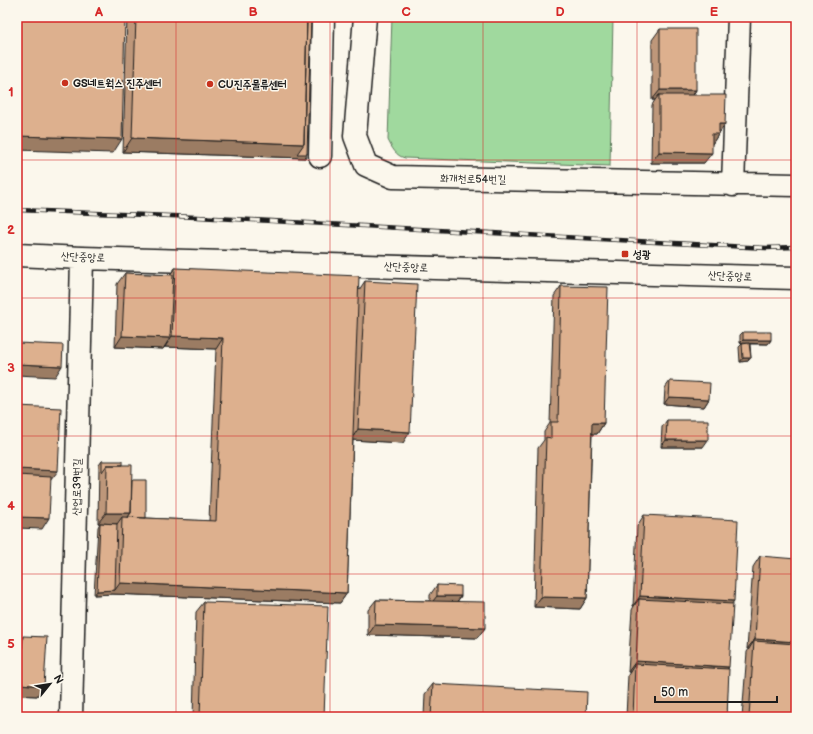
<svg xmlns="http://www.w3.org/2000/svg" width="813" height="734" font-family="'Balsamiq Sans','Poor Story',sans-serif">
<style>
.green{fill:#a0d99e;stroke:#5e7a5d}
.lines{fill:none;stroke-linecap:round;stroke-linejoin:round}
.minor-casing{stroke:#1c1c1c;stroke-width:25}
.minor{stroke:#fbf7ec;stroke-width:22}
.rail-casing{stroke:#1c1c1c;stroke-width:4.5}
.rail{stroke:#fbf7ec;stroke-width:3;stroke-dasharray:9;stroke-linecap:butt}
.wall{fill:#be977a;stroke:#1c1c1c}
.shaded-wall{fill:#9b7b63;stroke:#1c1c1c}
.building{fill:#ddb08e;stroke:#1c1c1c}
.grid{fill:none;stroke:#d62828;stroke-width:1;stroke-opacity:0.55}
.poi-dot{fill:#c8321e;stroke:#fbf7ec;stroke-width:1.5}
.labels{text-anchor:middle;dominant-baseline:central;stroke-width:3;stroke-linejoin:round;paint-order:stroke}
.poi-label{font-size:11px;font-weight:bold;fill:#1c1c1c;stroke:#fbf7ec;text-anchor:start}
.street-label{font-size:11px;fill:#1c1c1c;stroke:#fbf7ec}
.neatline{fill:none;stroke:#d62828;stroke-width:1.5}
.grid-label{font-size:13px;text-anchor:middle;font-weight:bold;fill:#d62828}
</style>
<rect width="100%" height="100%" fill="#fbf7ec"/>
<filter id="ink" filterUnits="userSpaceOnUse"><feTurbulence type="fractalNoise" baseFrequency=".025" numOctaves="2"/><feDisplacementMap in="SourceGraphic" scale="8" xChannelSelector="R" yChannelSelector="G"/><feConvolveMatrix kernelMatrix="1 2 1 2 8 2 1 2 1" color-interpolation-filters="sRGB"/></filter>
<g filter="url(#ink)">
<path class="green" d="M392 17H613L610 166 405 158C396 156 392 148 388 140Z"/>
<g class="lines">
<defs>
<path id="minor" d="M365 17 355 136 366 165 393 177 796 185
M320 156 323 17
M733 185 739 17
M17 255 82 258 796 278
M71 717 82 258"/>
</defs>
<use href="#minor" class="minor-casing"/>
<use href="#minor" class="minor"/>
<defs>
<path id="rail" d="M17 210 197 217 766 248 796 247"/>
</defs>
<use href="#rail" class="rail-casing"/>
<use href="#rail" class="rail"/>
</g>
<path class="wall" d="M127 17H311L305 158 123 152Z
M660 29 696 90 693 95 725 124 712 144 704 163H651L652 105 655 100H652V40Z
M175 268 359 290 365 281 403 443 353 440 347 593 340 603 112 594 94 595 98 527 100 523 117 524 98 523 99 465 102 461 123 465 132 480 146 518 209 521 216 349 165 347 163 349 115 347 117 284 125 273 170 275Z
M561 286 604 423 597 434H592L587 598 580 609 534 607 538 448 544 440V432L550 423 554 296Z
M743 332 771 340 768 344H750L751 358 748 361 740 362 739 347 742 344H743L740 343V335Z
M670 381 709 399 704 407 664 404 665 388Z
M667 420 703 447H661L662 427Z
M644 515 731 604 728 669 727 717H626L628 675 630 672H628L632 610 634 606H633L637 526Z
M760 556 796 717H742L747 652 749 649H747L753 567Z
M437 585 461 596 457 602 485 628 477 638 368 635V610L376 600 430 601V595Z
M204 602 324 717H193L196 612Z
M23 636 37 696 17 695V644Z
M433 684 586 717H424L425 694Z"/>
<path class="shaded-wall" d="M660 90H696L689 101 659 95 655 100H652Z
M719 124H725L712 144H705Z
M17 136 122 139 113 153 17 150Z
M132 138 304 144 307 154 305 158 123 152Z
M659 152 712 153 704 163H651Z
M122 336 170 338 163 349 115 347Z
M172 336 223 338 216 349 165 347Z
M743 340H771L768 344 740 343Z
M743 358H751L748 361 740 362Z
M17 364 62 366 55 377 17 375Z
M669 397 709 399 704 407 664 404Z
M592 423H604L597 434H584Z
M358 429 410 432 403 443 351 440Z
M666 440H708L703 447H661Z
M17 469 58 471 50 481 17 480Z
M106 513H131L126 520 122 517 117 524 98 523Z
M17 517 49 518 42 529 17 528Z
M120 583 347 593 340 603 112 594 94 595 97 591 115 590Z
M437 596H461L453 607 429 606Z
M640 596 734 601 726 612 639 599 634 606H633Z
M541 597 587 598 580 609 534 607Z
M375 625 485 628 477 638 368 635Z
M755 639 796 642V653L754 641 749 649H747Z
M636 661 729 667 722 677 635 664 630 672H628Z
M20 684 44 686 37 696 17 695V688Z"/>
<path class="building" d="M17 17H125L122 139 17 136Z
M136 17H307L304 144 132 138Z
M307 17H311L307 154H297L304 144Z
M660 29H696V90H660Z
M659 95H726L725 124H719V134H712V153L659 152Z
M175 268 359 276 347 593 120 583 122 517 216 521 223 338 172 336Z
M125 273 173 275 170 338 122 336Z
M365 281 417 284 410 432 358 429Z
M561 286 608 287 604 423H592L587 598 541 597 546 437 551 438V422H558Z
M743 332H771V340H743Z
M17 343 63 345 62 366 17 364Z
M749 343 751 358H743L742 344Z
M670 381 710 383 709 399 669 397Z
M17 406 61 408 58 471 17 469Z
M667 420H708V440H666Z
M102 461H123V465H107L102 472Z
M107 465H132L131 513H106Z
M17 475 51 477 49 518 17 517Z
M132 480H146V518L128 517 131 513Z
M644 515 738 520 734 601 640 596Z
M100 523 117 524 115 590 97 591Z
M760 556 796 559V642L755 639Z
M437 585 461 586V596H437Z
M639 599 733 604 729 667 636 661Z
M376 600 485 602V628L375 625Z
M204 602 328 606 324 717H200Z
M23 636 47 637 44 686 20 684Z
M754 641 796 644V717H749Z
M635 664 729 669 727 717H633Z
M433 684 587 692 586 717H431Z"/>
</g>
<path class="grid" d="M176 17V717M330 17V717M483 17V717M637 17V717M17 160H796M17 298H796M17 436H796M17 574H796"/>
<g class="poi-dot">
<circle cx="65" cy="83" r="4"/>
<circle cx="210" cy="84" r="4"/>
<rect x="621" y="250" width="8" height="8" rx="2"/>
</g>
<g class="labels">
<g class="poi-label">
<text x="73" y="83">GS네트웍스 진주센터</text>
<text x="218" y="84">CU진주물류센터</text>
<text x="633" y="254">성광</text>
</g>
<g class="street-label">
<text transform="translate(473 179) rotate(1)">화개천로54번길</text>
<text transform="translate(83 257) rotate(2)">산단중앙로</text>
<text transform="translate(406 267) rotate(2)">산단중앙로</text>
<text transform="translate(730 276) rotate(2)">산단중앙로</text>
<text transform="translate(77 487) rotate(-89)">산업로39번길</text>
</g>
</g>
<rect width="813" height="734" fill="none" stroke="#fbf7ec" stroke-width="44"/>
<g transform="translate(50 684) rotate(60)" stroke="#fbf7ec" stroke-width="3" paint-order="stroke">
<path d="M0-3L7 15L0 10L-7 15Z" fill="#1c1c1c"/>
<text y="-6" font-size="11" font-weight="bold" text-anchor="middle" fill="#1c1c1c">N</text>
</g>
<path d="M655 696v6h122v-6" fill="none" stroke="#1c1c1c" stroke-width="2"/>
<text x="661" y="696" font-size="12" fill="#1c1c1c" stroke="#fbf7ec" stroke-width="3" paint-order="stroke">50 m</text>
<rect x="22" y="22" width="769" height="690" class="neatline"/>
<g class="grid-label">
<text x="99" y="16">A</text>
<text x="253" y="16">B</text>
<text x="406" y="16">C</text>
<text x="560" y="16">D</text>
<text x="714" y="16">E</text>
<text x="11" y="96">1</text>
<text x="11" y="234">2</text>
<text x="11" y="372">3</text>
<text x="11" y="510">4</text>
<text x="11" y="648">5</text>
</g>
</svg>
